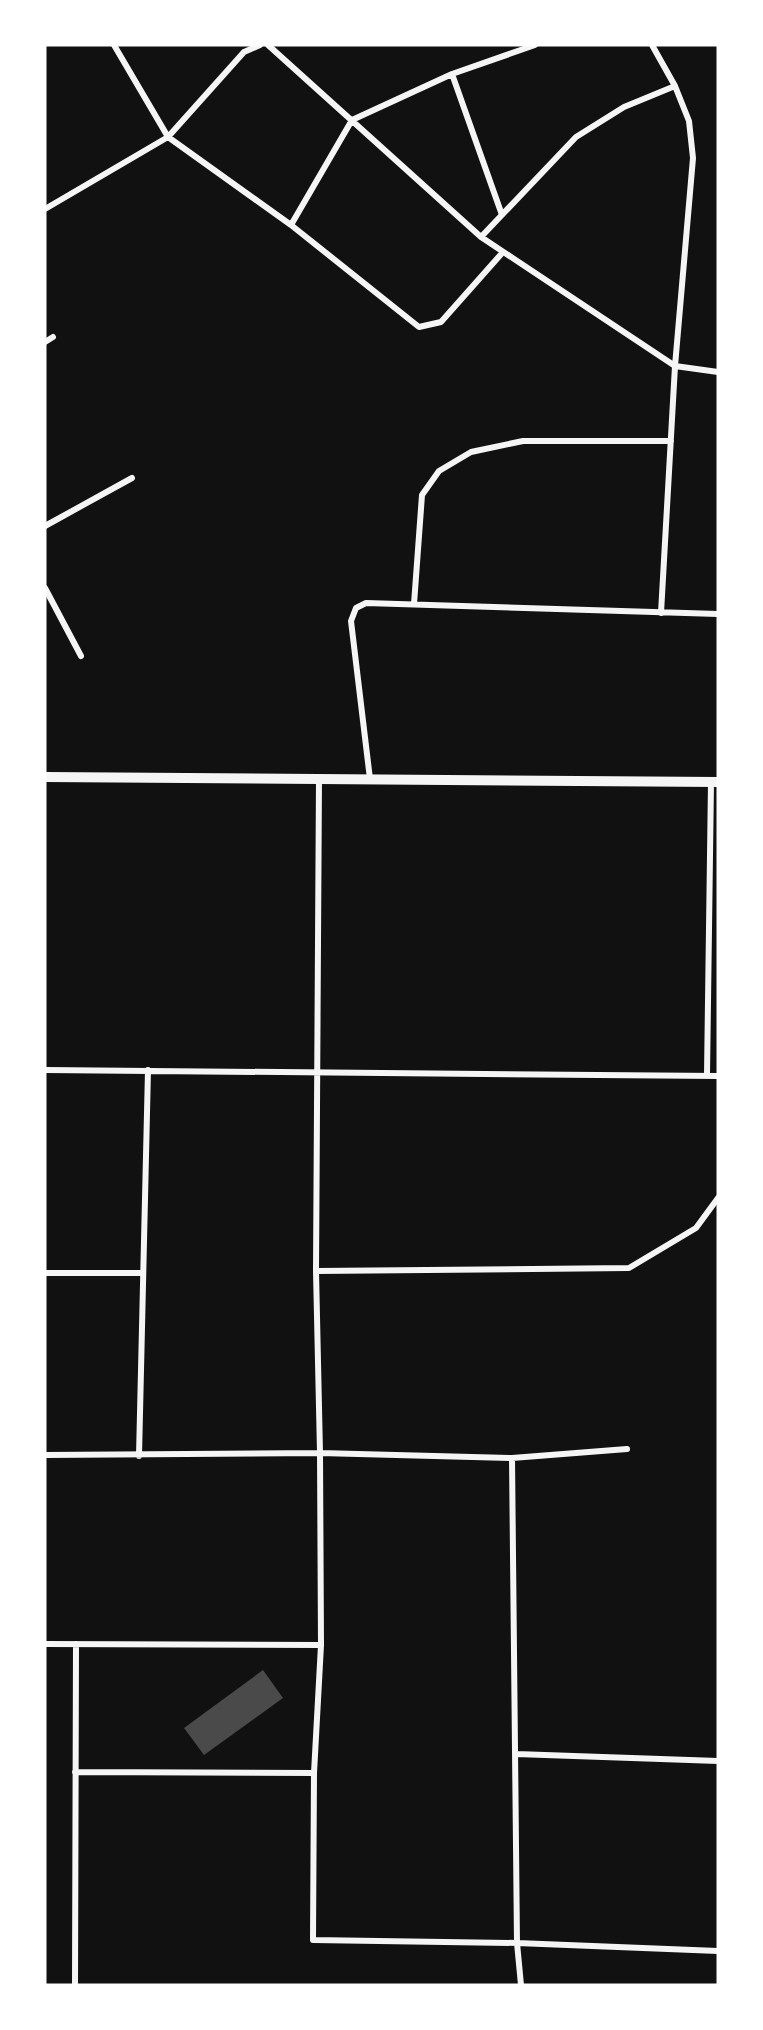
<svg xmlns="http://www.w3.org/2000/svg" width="763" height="2030" font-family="Cabin,sans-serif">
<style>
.building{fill:#4a4a4a}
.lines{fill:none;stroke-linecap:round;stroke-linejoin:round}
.minor{stroke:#f5f5f5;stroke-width:6}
.tertiary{stroke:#f5f5f5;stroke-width:10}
</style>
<rect width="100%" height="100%" fill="#111"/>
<path class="building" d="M263 1670 283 1698 204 1755 184 1728Z"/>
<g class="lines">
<path class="minor" d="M114 45 168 137 291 225 419 327 441 322 503 252
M268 45 481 237 675 366 718 372
M652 45 675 86 689 121 693 158 675 366 661 613
M452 74 502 215
M45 209 168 137 244 52 260 45
M291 225 352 120 452 74 535 45
M481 237 576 137 624 107 675 86
M45 342 53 337
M45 526 132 478
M45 588 81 656
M414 604 422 495 439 471 471 452 523 441H671
M319 779 316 1271 320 1453 321 1645 314 1773 313 1940 517 1943 718 1951
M370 779 351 621 356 608 366 603 718 614
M45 1070 718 1076
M707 1075 711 782
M316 1271 629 1268 696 1228 718 1198
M45 1273H143
M45 1455 320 1453 512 1458 627 1449
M139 1456 148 1070
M512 1458 517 1943 521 1985
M45 1644 321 1645
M516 1754 718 1761
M75 1772 314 1773
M75 1985 76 1644"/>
<path class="tertiary" d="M45 777 718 782"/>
</g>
<rect width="763" height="2030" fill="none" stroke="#ffffff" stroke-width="93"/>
</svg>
